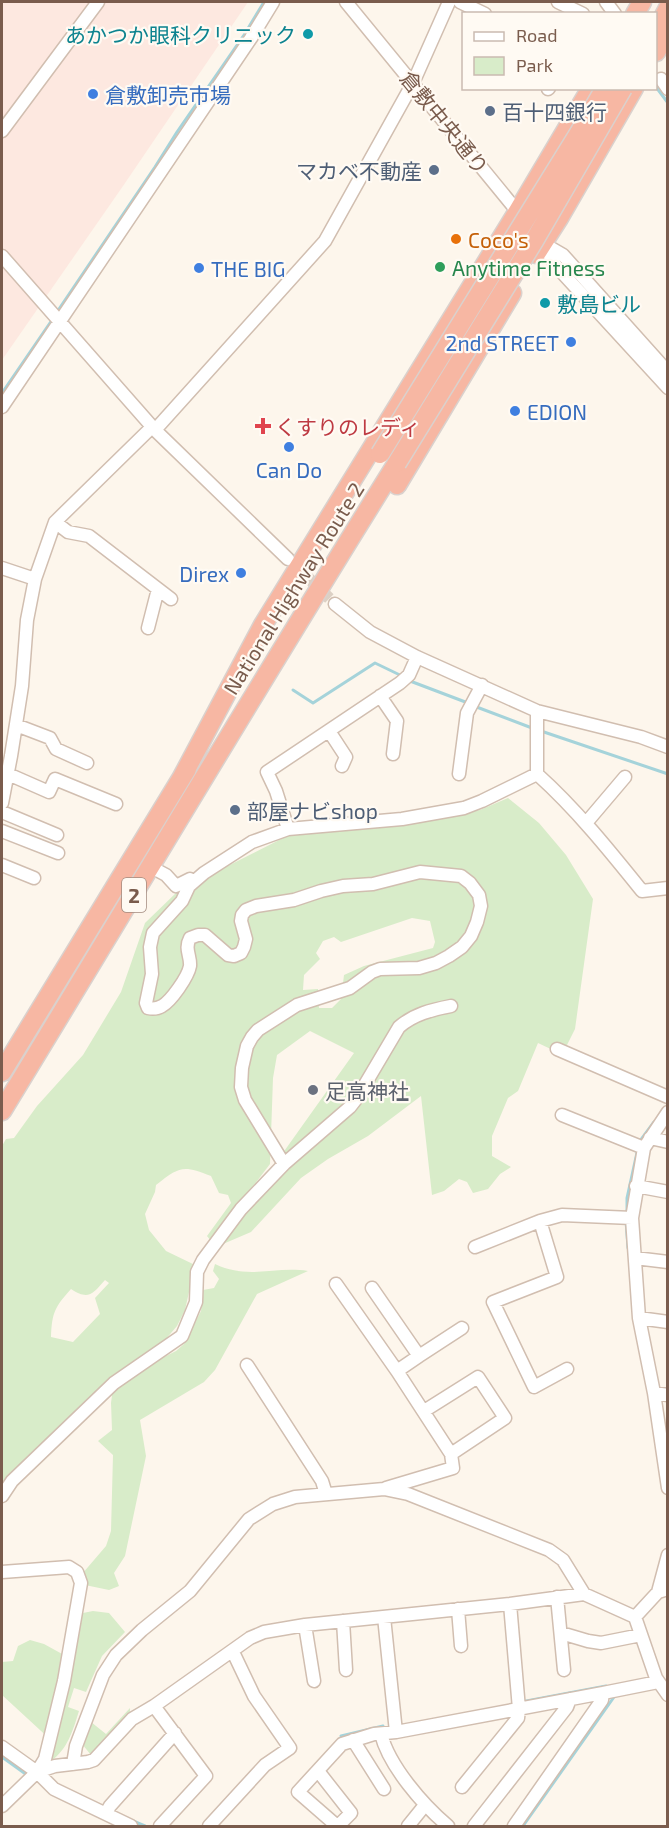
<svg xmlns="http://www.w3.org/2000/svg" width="669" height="1828" font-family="'Exo 2','Noto Sans JP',sans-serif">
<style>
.commercial{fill:#fde8e0}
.green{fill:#d8ecc9;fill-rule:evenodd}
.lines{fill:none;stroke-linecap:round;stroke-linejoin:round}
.stream{stroke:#a5d3da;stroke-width:3}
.minor-tunnel{stroke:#dcd0c4;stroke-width:12;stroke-dasharray:12 6;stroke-linecap:butt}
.minor-casing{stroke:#d1beb0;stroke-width:15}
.highway-casing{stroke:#dad1cd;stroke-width:21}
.minor{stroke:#fff;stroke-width:12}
.highway{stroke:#f7b7a3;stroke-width:18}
.highway-bridge-casing{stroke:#dad1cd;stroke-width:21;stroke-linecap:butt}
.highway-bridge{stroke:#f7b7a3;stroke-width:18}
.culture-dot{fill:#0f9aa8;stroke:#fffaf3;stroke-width:2}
.shop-dot{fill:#3f7fe0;stroke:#fffaf3;stroke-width:2}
.service-dot{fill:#5c6f8a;stroke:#fffaf3;stroke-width:2}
.food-dot{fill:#e8710a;stroke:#fffaf3;stroke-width:2}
.leisure-dot{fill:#2e9e5b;stroke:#fffaf3;stroke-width:2}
.health-dot{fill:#e0444e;stroke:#fffaf3;stroke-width:2}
.worship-dot{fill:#6b7280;stroke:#fffaf3;stroke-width:2}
.labels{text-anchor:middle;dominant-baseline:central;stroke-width:4.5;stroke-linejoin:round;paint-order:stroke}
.shield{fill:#fffaf3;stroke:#a28b7f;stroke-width:1.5}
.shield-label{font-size:20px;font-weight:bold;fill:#7a5c4d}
.culture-label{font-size:21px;fill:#0d838f;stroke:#fffaf3;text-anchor:end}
.shop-label{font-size:21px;fill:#366cbe;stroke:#fffaf3;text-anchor:start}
.service-label{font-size:21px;fill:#4e5e75;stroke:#fffaf3;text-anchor:start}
.street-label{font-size:21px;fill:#7a5c4d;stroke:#fffaf3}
.food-label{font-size:21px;fill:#c56008;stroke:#fffaf3;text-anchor:start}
.leisure-label{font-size:21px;fill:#27864d;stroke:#fffaf3;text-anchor:start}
.health-label{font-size:21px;fill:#be3a42;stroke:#fffaf3;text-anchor:start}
.worship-label{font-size:21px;fill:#5b616d;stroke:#fffaf3;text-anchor:start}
</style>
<rect width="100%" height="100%" fill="#fdf6ec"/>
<path class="commercial" d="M2 2H248L123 186 2 360Z"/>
<path class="green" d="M508 798 539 823 566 855 593 899 575 1029 567 1045 557 1052 538 1043 518 1091 508 1098 492 1136V1156L511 1167 500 1174 488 1189 473 1193 467 1182 459 1179 444 1191 432 1195 421 1096 368 1136 328 1159 301 1178 251 1232 216 1247 354 1053 310 1031 277 1055 273 1078 270 1164 211 1241 207 1236 231 1203 228 1195 219 1193 211 1176C183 1165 180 1166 156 1185L155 1192 145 1214 149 1230 166 1251 195 1265 185 1310 177 1326 165 1340 113 1375 16 1471 2 1488V1146L6 1139 14 1138 37 1106 83 1055 121 992 145 923 178 891 293 833 398 822 480 810ZM412 918 430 921 435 942 433 948 364 966 344 975 341 999 332 1008H319L318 989 303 990 304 975 320 959 316 953 323 941 334 937 341 942ZM105 1280 109 1283 95 1298 100 1314 73 1342 51 1337C52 1312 55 1307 71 1289 88 1300 92 1295 105 1280Z
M215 1264C249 1280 274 1266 308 1271L257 1294 215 1370 204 1382 140 1420 146 1456 125 1556 114 1573 119 1586 109 1590 85 1585 82 1574 106 1546 111 1531 113 1455 98 1441 112 1430 111 1403 113 1388 144 1367 176 1351 184 1344 201 1311 203 1290 214 1288 219 1279 213 1271Z
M93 1611 109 1613 125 1632 102 1656 86 1692 74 1688 68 1707 79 1711C73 1730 68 1749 51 1761L55 1748 53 1742 2 1695V1662L13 1661 18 1646 30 1640 44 1644 64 1655 78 1614Z
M130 1708V1713L91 1755 82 1744 91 1722 106 1734Z"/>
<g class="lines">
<path class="stream" d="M656 87 668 103
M57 312 155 167 177 132 244 35 264 2
M2 393 52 320
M410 681 468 703
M293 690 313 703 375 663 402 676
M474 706 532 728
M541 731 668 774
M640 1141 654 1122
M627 1215V1198L638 1148
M626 1221 628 1248
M521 1702 606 1686
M341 1736 383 1726
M2 1757 27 1775
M133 1821 145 1826
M523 1826 614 1697"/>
<path class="minor-tunnel" d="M295 565 335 604"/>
<defs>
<path id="minor" d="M346 2 522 217
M460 2 485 14
M558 2 583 14
M606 2 615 14
M661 79 668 89
M548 89 549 88
M2 131 98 2
M540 240 556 266 668 388
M544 244 563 255 668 372
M2 256 155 430 288 559
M2 407 251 38 273 2
M155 430 325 241 413 83 449 2
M55 522 68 532 89 536 171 599
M2 568 35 579
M335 604 370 632 417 657 537 711 641 737 668 747
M148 628 158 589
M380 696 397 721 393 754
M537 711V774C576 809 609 850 642 891L668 888
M16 725 50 738 56 749 87 763
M329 731 346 757 342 766
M8 774 49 792 55 779 116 804
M459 774 467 713 482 685
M2 803 11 756 22 686 27 620 35 579 55 522 152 427
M2 812 57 835
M586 823 625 777
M288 829 276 791 267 772 400 683 409 675 417 657
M2 831 58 853
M2 865 34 878
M151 867 166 875 176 886 190 879 194 881
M557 1049 668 1097
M668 1112 644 1148 632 1218 639 1318 654 1393 668 1488
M562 1115 644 1148
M650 1138 668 1142
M284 1164 245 1100 241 1087 242 1068 247 1046 252 1037 258 1030 297 1005 350 988 372 972 380 969 419 968 436 963 449 956 462 947 471 936 477 922 481 906 479 895 470 883 461 876 420 872 373 884 343 886 321 891 294 900 256 906 246 910 242 915 241 921 246 939 244 947 241 953 234 956 228 955 205 935H198L190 938C184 949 191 956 190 966 188 977 171 1001 162 1006 157 1009 153 1009 148 1008L146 1003 152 974 150 947 153 933 182 901 189 886 204 873 252 842 288 829 402 819 464 808 482 801 537 774
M636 1186 668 1192
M540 1221 557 1277 493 1302 534 1387 567 1369
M475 1247 540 1221 562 1215 632 1218
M635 1258 668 1262
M336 1284 397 1371 451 1454 453 1468 386 1488
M372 1288 419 1356 462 1328
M639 1318 668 1322
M247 1365 322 1481 326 1494
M397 1371 419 1356
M654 1393 668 1395
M424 1411 478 1377 505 1418 451 1454
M2 1496 12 1481 114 1383 182 1336 196 1302 197 1272 203 1260 241 1209 284 1164 350 1107 357 1098 399 1027C414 1014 431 1010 451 1006
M2 1572 69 1567 77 1572 81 1583 64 1681 45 1759 37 1772 2 1806
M658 1592 668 1555
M557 1597 564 1670
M458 1609 461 1646
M384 1617 396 1732
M635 1617 658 1592 668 1589
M343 1621 346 1670
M305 1625 314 1681
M561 1633 588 1641 601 1643 641 1635
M154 1706 206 1776 160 1826
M381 1734C389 1766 423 1805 448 1826
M353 1740 384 1789
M2 1747 37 1772 54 1789 131 1826
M73 1764 76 1746 103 1675 116 1655 142 1630 190 1591 249 1519 273 1504 295 1497 384 1489 408 1494 549 1550 563 1560 584 1594
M318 1771 351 1813 338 1826
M37 1772 55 1766 88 1762 94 1760 132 1719 154 1706 250 1638 264 1632 305 1625 510 1604 584 1594 635 1617 656 1678 668 1695
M462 1787 518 1718 519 1709 510 1604
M106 1813 110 1806 175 1733
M209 1826 265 1765 290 1748 254 1696 233 1652
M337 1826 298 1792 342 1744 374 1734 396 1732 603 1693
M408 1826 425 1805
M474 1826 567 1707 570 1699
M514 1826 602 1700 603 1693 658 1682"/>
<path id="highway" d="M635 14 642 2
M656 31 668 8
M656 52 668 32
M536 254 559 218 634 88
M397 485 512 293
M181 779 263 625 518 211 591 88
M2 1072 187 769
M2 1111C134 895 263 677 397 463"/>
</defs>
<use href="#minor" class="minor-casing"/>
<use href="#highway" class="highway-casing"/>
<use href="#minor" class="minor"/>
<use href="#highway" class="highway"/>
<defs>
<path id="highway-bridge" d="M380 454 579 133 605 88
M397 463 534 241 623 88"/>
</defs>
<use href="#highway-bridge" class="highway-bridge-casing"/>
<use href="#highway-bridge" class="highway-bridge"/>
</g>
<g class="culture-dot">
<circle cx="308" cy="34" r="6"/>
<circle cx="545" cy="303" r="6"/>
</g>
<g class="shop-dot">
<circle cx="93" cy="94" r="6"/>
<circle cx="199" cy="268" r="6"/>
<circle cx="571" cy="342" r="6"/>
<circle cx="515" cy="411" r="6"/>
<circle cx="289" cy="447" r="6"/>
<circle cx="241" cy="573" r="6"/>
</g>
<g class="service-dot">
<circle cx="490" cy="111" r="6"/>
<circle cx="434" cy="170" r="6"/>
<circle cx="235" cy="810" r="6"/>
</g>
<circle class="food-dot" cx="456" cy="239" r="6"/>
<circle class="leisure-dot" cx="440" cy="267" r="6"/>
<path class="health-dot" d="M260 417h6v6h6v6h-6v6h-6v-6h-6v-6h6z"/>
<circle class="worship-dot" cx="313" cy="1090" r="6"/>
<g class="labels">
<rect class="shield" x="122" y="878" width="24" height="34" rx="4.5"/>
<g class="shield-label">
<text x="134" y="895">2</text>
</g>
<g class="culture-label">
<text x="296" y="34">あかつか眼科クリニック</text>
<text x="557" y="303" text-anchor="start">敷島ビル</text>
</g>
<g class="shop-label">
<text x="105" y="94">倉敷卸売市場</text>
<text x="211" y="268">THE BIG</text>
<text x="559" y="342" text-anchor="end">2nd STREET</text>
<text x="527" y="411">EDION</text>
<text x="289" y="469" text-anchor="middle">Can Do</text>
<text x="229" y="573" text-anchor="end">Direx</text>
</g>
<g class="service-label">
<text x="502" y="111">百十四銀行</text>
<text x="422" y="170" text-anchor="end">マカベ不動産</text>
<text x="247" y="810">部屋ナビshop</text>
</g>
<g class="street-label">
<text transform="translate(445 122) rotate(51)">倉敷中央通り</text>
<text transform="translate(293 588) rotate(-58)">National Highway Route 2</text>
</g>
<g class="food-label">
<text x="468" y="239">Coco's</text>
</g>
<g class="leisure-label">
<text x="452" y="267">Anytime Fitness</text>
</g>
<g class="health-label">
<text x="275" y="426">くすりのレディ</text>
</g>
<g class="worship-label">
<text x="325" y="1090">足高神社</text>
</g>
</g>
<rect width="669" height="1828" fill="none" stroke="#7a5c4d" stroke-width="6"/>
<rect x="462" y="12" width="195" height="78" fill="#fffaf3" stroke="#cabbb1" stroke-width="1.5"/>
<rect x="474" y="32" width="30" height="9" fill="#ffffff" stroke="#cabbb1" stroke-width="1.5"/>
<text x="516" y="42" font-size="18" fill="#7a5c4d">Road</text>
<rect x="474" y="57" width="30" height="18" fill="#d8ecc9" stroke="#cabbb1" stroke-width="1.5"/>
<text x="516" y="72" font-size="18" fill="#7a5c4d">Park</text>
</svg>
